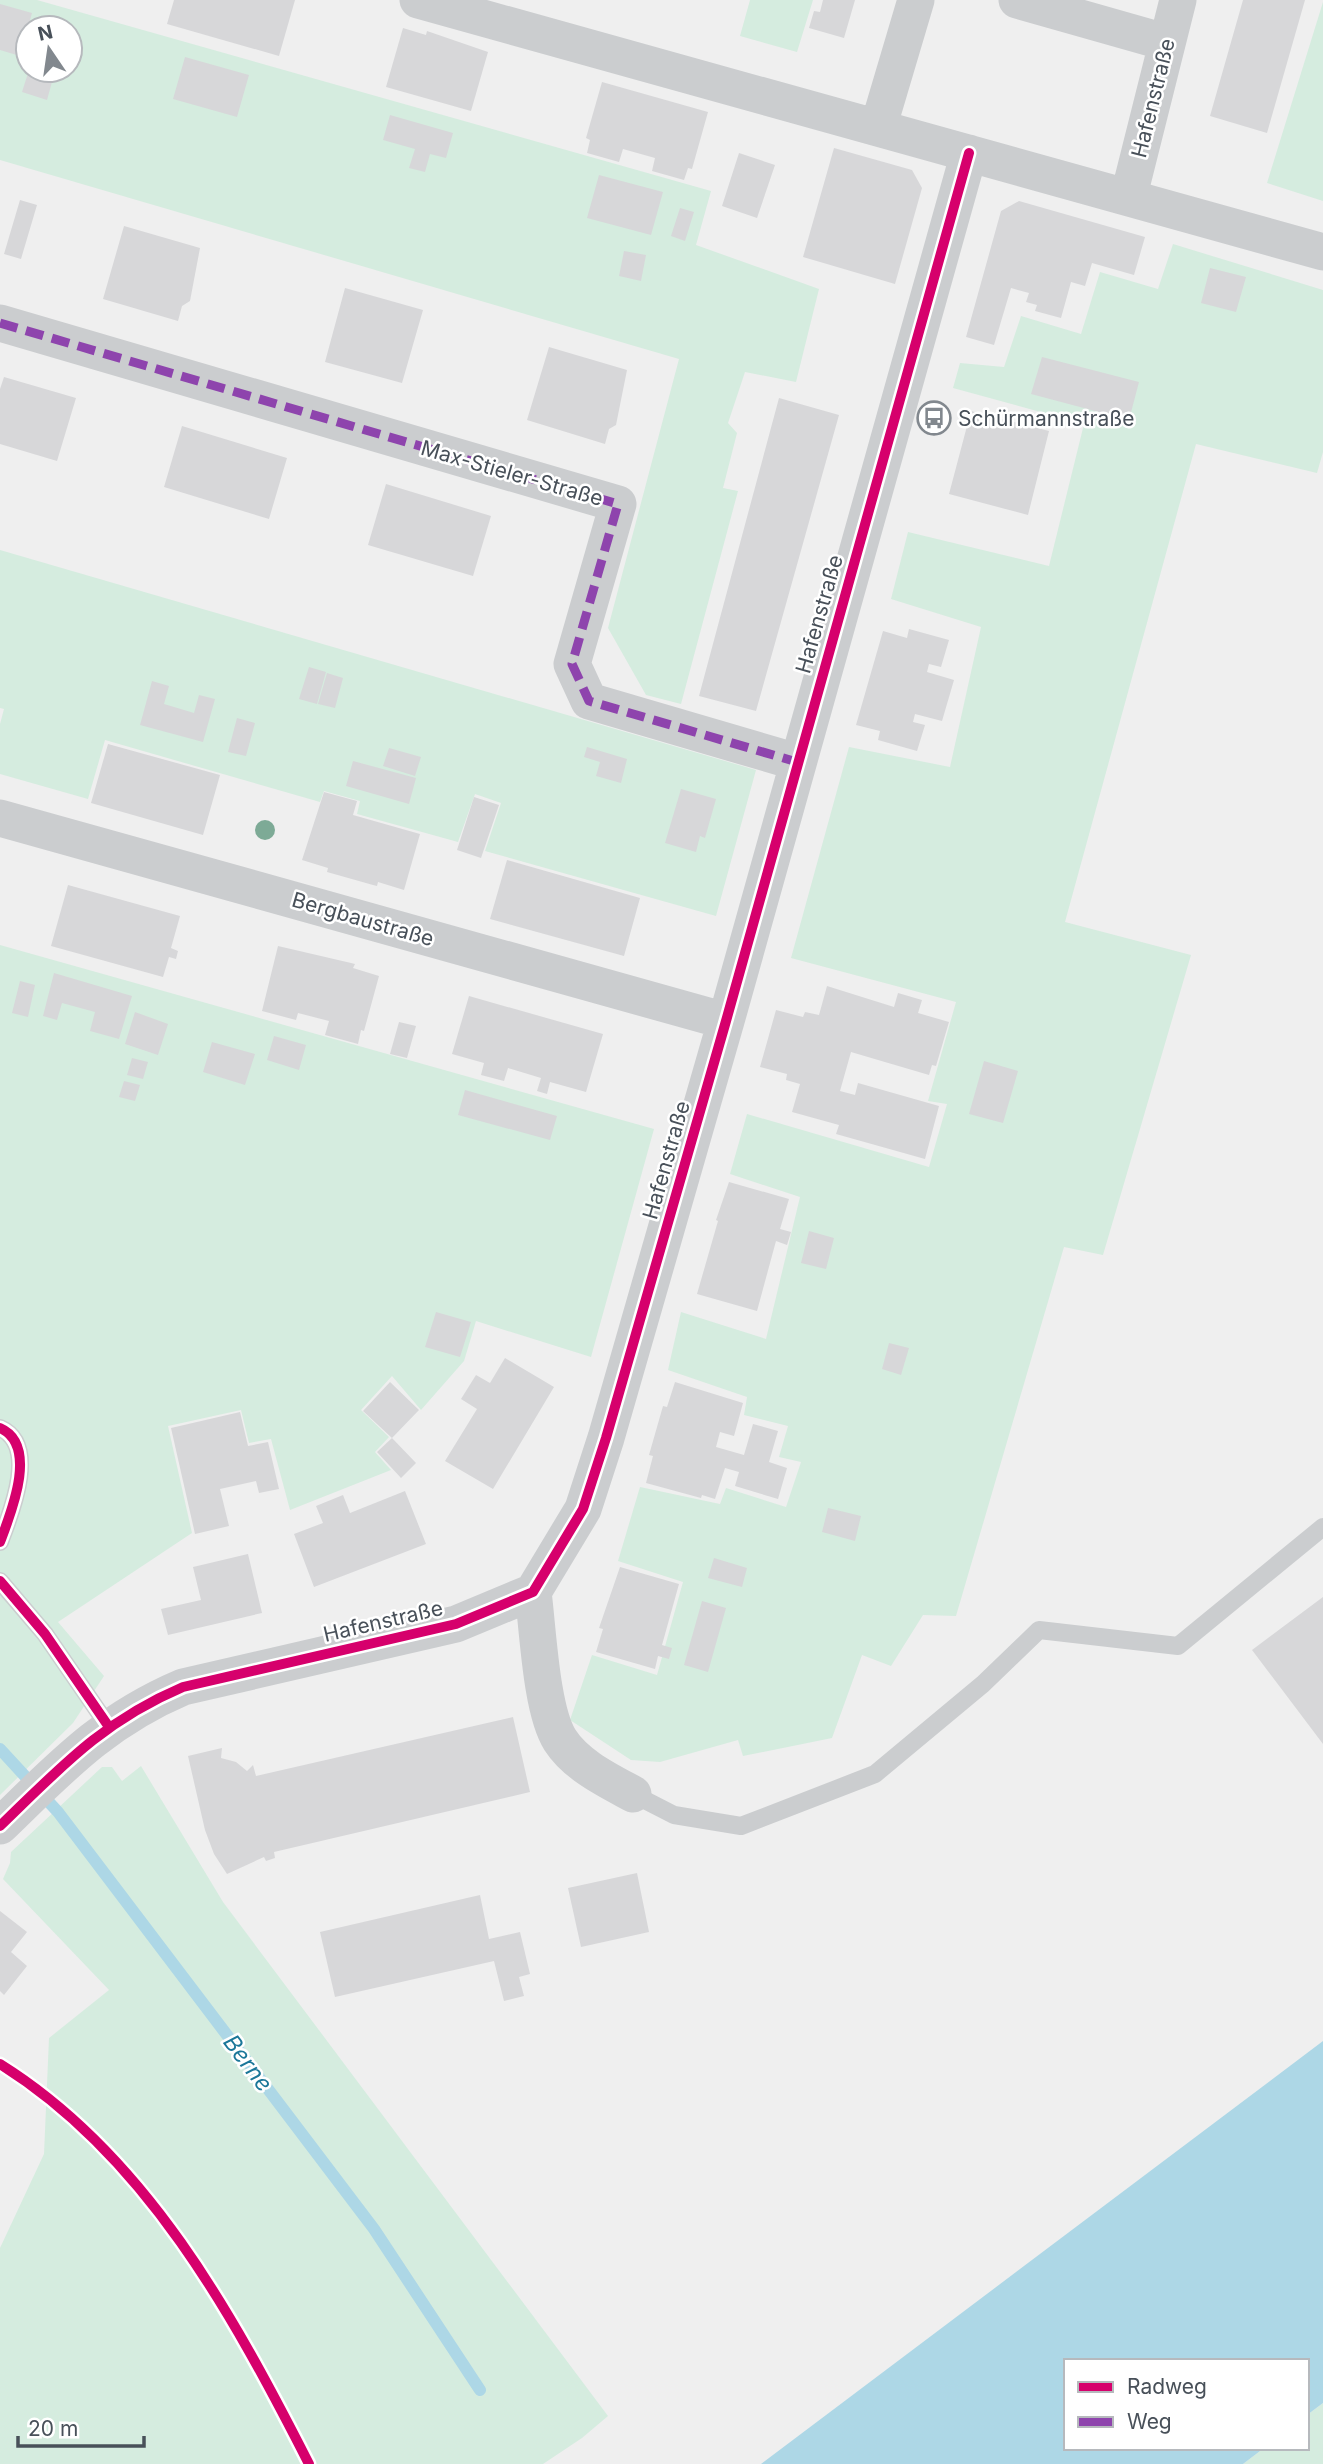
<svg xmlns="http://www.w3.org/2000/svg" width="1323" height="2464" font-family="Inter,sans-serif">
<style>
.green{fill:#d5ecdf;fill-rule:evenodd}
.water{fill:#add7e6}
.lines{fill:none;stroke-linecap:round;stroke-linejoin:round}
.stream{stroke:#add7e6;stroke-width:12}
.building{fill:#d7d7d9}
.lane{stroke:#cbcdcf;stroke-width:18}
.street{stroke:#cbcdcf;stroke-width:37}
.quiet{stroke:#8e44ad;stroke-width:9;stroke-dasharray:18 9;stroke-linecap:butt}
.cycleway-casing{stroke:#fff;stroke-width:15}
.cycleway{stroke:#d6006c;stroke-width:10}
.tree{fill:#7daa96}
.labels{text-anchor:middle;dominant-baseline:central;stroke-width:5;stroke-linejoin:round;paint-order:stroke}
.street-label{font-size:21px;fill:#485059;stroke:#fff}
.poi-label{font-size:21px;fill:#485059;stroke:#fff;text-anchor:start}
.water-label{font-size:23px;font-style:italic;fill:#1b7799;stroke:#fff}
</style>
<rect width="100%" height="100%" fill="#efefef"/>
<path class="green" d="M0 0H37L711 191 696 245 819 289 796 382 745 372 728 423 737 433 723 488 738 491 681 704 646 695 608 628 679 359 0 160ZM28 28H70V70H28Z
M750 0H813L797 52 740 36Z
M1323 2V201L1267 183Z
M1173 244 1323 290V452L1317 473 1196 444 1065 922 1191 955 1103 1255 1064 1247 956 1616 923 1615 891 1666 862 1655 832 1738 743 1756 738 1740 660 1762 631 1760 570 1720 592 1655 657 1675 683 1582 618 1561 640 1487 720 1504 726 1488 786 1507 801 1462 779 1457 788 1426 744 1415 747 1397 668 1370 681 1312 766 1339 800 1197 730 1174 747 1114 929 1167 947 1104 928 1101 956 1002 791 958 849 747 950 767 981 627 891 599 908 532 1049 566 1084 424 953 388 960 363 1004 367 1021 316 1081 334 1100 272 1158 289Z
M0 550 756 770 716 916 485 851 501 803 475 794 458 842 357 814 360 801 324 791 320 802 105 740 88 799 0 774V724L4 709 0 708Z
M0 945 654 1129 591 1357 476 1321 464 1361 421 1410 392 1376 361 1410 389 1437 375 1452 391 1470 290 1510 271 1439 249 1443 241 1410 168 1426 192 1533 58 1622 104 1676 73 1723 0 1795Z
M141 1766 223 1902 608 2416 582 2438 543 2464H0V2248L44 2154 49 2038 109 1990 3 1879 10 1863 11 1852 102 1767H112L122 1781Z
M1323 2403V2464H1243L1264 2448H1307V2415Z"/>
<path class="water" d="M1323 2041V2403L1307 2415V2361H1066V2448H1264L1243 2464H761Z"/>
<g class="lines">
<path class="stream" d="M0 1749 58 1812 374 2229 480 2390"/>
</g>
<path class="building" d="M174 0H295L279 56 167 24Z
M823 0H855L844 38 809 28 814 11 820 12Z
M1243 0H1305L1267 133 1210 116Z
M0 4 32 13 20 56 0 50Z
M403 28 426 35 427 31 488 52 471 111 386 87Z
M185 57 249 75 237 117 173 99Z
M29 70 55 71 47 100 22 92Z
M602 82 708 112 692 169 688 168 684 180 652 171 655 158 623 149 619 162 587 153 590 140 586 138Z
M390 115 453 133 446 158 430 154 425 172 409 168 415 149 383 140Z
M834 148 912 170 922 188 895 284 803 257Z
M739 153 775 165 757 218 722 206Z
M599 175 663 192 651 235 587 218Z
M20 200 37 205 21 259 4 254Z
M1019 201 1145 237 1134 275 1092 263 1085 286 1071 282 1061 318 1035 311 1037 305 1026 302 1029 293 1011 288 994 345 966 337 1001 211Z
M680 208 694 212 685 241 671 236Z
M124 226 200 248 190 301 182 306 178 321 103 299Z
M624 251 646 255 641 281 619 276Z
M1210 268 1246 277 1236 312 1201 303Z
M345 288 423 310 402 383 325 362Z
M549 347 627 370 616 425 609 429 605 444 527 420Z
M1042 357 1139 382 1129 420 1031 394Z
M4 377 76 398 57 461 0 444V389Z
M779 398 839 415 756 711 699 696Z
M971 411 1049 431 1028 515 949 494Z
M182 426 287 458 269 519 164 487Z
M386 484 491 516 473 576 368 545Z
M909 629 949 640 941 667 929 664 927 672 954 680 942 721 915 714 913 722 925 725 917 751 878 740 880 731 856 725 883 631 907 638Z
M309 667 326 672 317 704 299 699Z
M327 673 343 678 335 708 318 704Z
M152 681 169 686 164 704 194 713 199 695 215 699 203 742 140 725Z
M237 718 255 723 246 756 228 752Z
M108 744 220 775 203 835 91 803Z
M587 747 627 759 621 783 596 776 600 762 584 757Z
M389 748 421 757 415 776 383 766Z
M353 761 416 778 409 804 346 786Z
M681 789 716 799 705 838 700 836 696 852 665 843Z
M324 792 357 801 353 815 420 834 404 890 378 882 377 886 373 885 327 872 328 868 302 860Z
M474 797 499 805 481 858 457 850Z
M507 860 640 898 624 956 490 919Z
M68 885 180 916 171 948 178 951 176 959 169 957 163 977 51 946Z
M278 946 351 963 355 964 353 968 379 976 364 1031 361 1030 358 1044 325 1035 329 1021 298 1013 296 1020 262 1011Z
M54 973 132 996 119 1039 90 1031 95 1012 62 1003 57 1020 43 1016Z
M20 981 35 985 28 1017 12 1013Z
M827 986 894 1007 898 993 922 1000 918 1013 949 1022 936 1066 932 1065 929 1075 851 1052 840 1091 855 1095 858 1083 939 1106 925 1159 836 1134 839 1125 792 1112 800 1084 786 1080 787 1074 760 1067 776 1010 803 1017 805 1012 819 1015Z
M469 996 603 1034 586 1092 550 1082 547 1094 537 1091 541 1078 508 1068 504 1081 481 1075 484 1063 452 1054Z
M135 1012 168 1024 158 1055 125 1044Z
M399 1022 416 1026 407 1058 390 1054Z
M274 1036 306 1045 299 1070 267 1060Z
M212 1042 255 1054 245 1085 203 1072Z
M132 1058 148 1062 143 1079 127 1075Z
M984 1061 1018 1071 1003 1123 969 1114Z
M124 1081 140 1085 135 1101 119 1097Z
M465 1090 557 1116 550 1140 458 1115Z
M729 1182 789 1199 780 1229 791 1232 787 1245 776 1241 757 1311 697 1294 718 1221 716 1220Z
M809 1231 834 1238 826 1269 801 1263Z
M436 1312 471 1322 460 1357 425 1347Z
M889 1343 909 1348 901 1375 882 1369Z
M505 1358 554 1387 493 1489 445 1461 477 1409 461 1399 476 1375 490 1383Z
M390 1382 419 1410 392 1438 416 1463 401 1478 377 1452 392 1438 363 1411Z
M675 1382 743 1403 734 1436 720 1432 716 1447 744 1455 753 1424 778 1431 769 1462 787 1468 778 1499 735 1486 739 1472 725 1468 715 1499 702 1495 701 1498 646 1483 653 1456 649 1455 663 1406 667 1407Z
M240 1412 248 1446 268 1442 279 1489 259 1493 256 1481 220 1489 229 1526 195 1534 171 1428Z
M405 1491 426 1544 314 1587 294 1534 323 1523 316 1506 343 1495 350 1513Z
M828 1508 861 1516 855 1541 822 1532Z
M248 1554 262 1613 168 1635 161 1609 201 1600 193 1567Z
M714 1558 747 1568 742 1587 708 1578Z
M620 1567 679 1584 662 1645 672 1648 669 1659 658 1656 655 1669 596 1652 603 1629 599 1628Z
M1323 1597V1744L1252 1650Z
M702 1601 726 1608 708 1672 684 1665Z
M513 1717 530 1792 274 1852 275 1858 266 1861 264 1857 227 1874 214 1854 205 1830 188 1756 222 1748 221 1758 236 1762 247 1771 253 1765 256 1776Z
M637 1873 649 1932 581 1947 568 1888Z
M480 1895 489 1939 520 1932 530 1974 519 1977 524 1996 504 2001 494 1961 335 1997 320 1932Z
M0 1911 27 1932 11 1952 27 1966 4 1995 0 1991Z"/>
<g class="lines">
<path class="lane" d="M0 1428C39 1445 11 1513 0 1542
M0 1581 45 1634 109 1727
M633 1794 674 1815 741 1826 875 1774 983 1684 1039 1630 1178 1646 1323 1527"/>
<path class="street" d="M418 0 1323 252
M1017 0 1165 42
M878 128 916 0
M1129 195 1178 0
M0 323 618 504 572 664 589 701 797 762
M0 818 726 1021
M533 1592C538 1630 541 1710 560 1740 576 1765 607 1780 633 1794
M0 1826C61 1767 103 1721 183 1687L456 1624 533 1592 583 1509 606 1438 726 1021 969 153"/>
<path class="quiet" d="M0 323 618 504 572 664 589 701 797 762"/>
<defs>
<path id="cycleway" d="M0 1428C39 1445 11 1513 0 1542
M0 1581 45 1634 109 1727
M0 1826C61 1767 103 1721 183 1687L456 1624 533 1592 583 1509 606 1438 726 1021 969 153
M0 2064C146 2155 233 2315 309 2464"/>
</defs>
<use href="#cycleway" class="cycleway-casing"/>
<use href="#cycleway" class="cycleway"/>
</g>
<circle class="tree" cx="265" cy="830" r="10"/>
<defs>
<symbol id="bus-ring" viewBox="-11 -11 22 22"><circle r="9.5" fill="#fff" stroke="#82888e" stroke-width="1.5"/><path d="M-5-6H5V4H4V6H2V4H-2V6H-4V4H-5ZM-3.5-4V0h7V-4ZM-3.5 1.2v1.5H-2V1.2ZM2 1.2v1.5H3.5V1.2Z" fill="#82888e"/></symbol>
</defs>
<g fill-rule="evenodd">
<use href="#bus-ring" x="915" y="399" width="38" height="38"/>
</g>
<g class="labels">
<g class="street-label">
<text transform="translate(1153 98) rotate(-76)">Hafenstraße</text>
<text transform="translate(512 473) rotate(16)">Max-Stieler-Straße</text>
<text transform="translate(819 614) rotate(-74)">Hafenstraße</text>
<text transform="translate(363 919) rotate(16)">Bergbaustraße</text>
<text transform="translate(666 1160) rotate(-74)">Hafenstraße</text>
<text transform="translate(383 1621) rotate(-13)">Hafenstraße</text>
</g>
<g class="poi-label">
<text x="958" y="418">Schürmannstraße</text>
</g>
<g class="water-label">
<text transform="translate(248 2063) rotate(53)">Berne</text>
</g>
</g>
<rect x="1064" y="2359" width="245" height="91" fill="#ffffff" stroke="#b6b9bd" stroke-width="2"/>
<rect x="1078" y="2382" width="35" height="10" fill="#d6006c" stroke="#b6b9bd" stroke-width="2"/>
<text x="1127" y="2394" font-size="21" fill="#485059">Radweg</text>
<rect x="1078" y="2417" width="35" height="10" fill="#8e44ad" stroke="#b6b9bd" stroke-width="2"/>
<text x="1127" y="2429" font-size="21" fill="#485059">Weg</text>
<g transform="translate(49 49) rotate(347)"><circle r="33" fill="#ffffff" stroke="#b6b9bd" stroke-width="2"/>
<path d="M0-5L12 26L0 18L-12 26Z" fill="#82888e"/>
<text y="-10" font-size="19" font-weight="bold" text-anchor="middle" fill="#485059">N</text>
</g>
<path d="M18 2436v10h126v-10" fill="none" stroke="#485059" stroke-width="3.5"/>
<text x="28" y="2436" font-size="21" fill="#485059" stroke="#ffffff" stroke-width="5" paint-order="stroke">20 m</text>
</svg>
